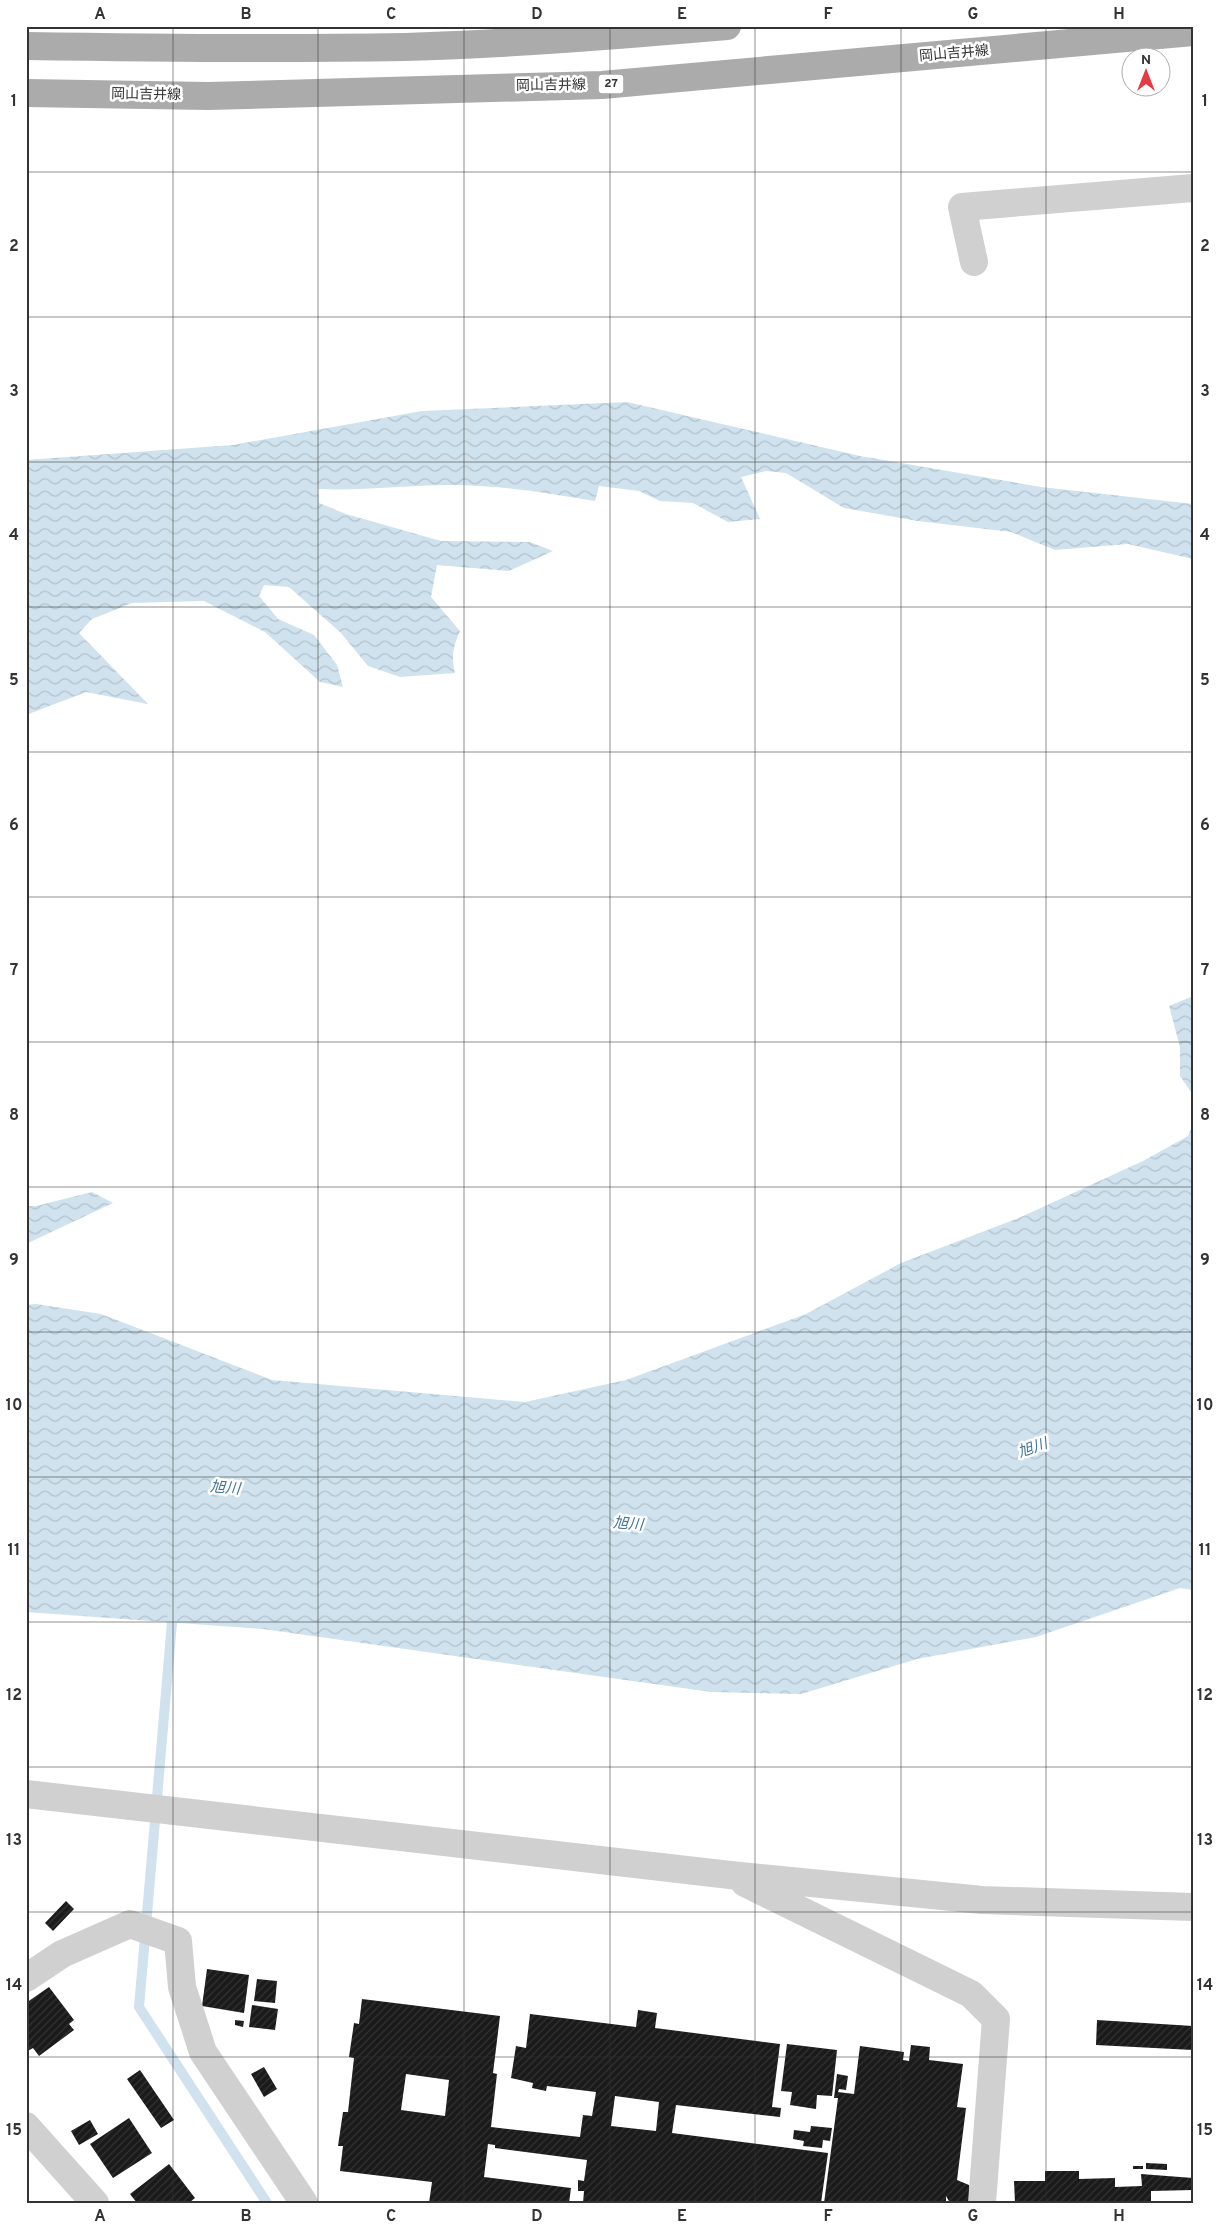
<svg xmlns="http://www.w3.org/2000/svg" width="1219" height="2229" font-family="Overpass,'Noto Sans JP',sans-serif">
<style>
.water{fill:url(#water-waves)}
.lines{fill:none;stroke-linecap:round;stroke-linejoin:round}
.stream{stroke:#cfe2ee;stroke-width:10}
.building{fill:url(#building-hatch);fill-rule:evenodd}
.minor{stroke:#d0d0d0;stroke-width:28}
.primary{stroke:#ababab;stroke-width:28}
.grid{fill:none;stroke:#333;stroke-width:1;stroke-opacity:0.55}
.labels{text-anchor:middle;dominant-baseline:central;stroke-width:5;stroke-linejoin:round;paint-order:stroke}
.shield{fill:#fff;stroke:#707070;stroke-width:1}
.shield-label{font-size:12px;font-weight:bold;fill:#333}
.street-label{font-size:14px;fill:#333;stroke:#fff}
.water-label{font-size:15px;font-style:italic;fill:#3f7597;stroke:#fff}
.neatline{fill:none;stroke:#333;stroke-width:2}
.grid-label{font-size:16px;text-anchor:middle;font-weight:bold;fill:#333}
</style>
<defs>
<pattern id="water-waves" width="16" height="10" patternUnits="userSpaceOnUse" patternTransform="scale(1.25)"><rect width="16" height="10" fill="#cfe2ee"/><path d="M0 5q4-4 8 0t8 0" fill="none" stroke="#b2c2cd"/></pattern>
<pattern id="building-hatch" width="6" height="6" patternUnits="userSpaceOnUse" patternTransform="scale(1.25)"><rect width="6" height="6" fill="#1a1a1a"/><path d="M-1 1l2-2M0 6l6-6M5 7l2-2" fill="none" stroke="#333"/></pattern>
</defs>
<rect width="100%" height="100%" fill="#fff"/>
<path class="water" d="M627 402 860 456 1041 487 1193 504V559L1128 544 1055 550 1011 532 918 521 844 508 786 473 766 471 741 477 760 519 728 522 693 503 660 501 639 491 599 486 595 501C547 493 499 485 451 485 406 485 362 491 318 489L319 503 346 514 441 541 530 542 553 551 509 571 437 565 431 597 460 631C453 647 451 656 455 673L400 677 368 666 341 633 289 587 264 585 259 596 278 619 314 635 337 665 343 687 320 682 265 632 204 601 132 603 92 619 79 633 148 704 86 692 26 715V460L233 445 422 411Z
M1193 996V1095L1180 1076V1047L1169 1006Z
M1193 1123V1590L1180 1588 1036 1637 917 1659 801 1694 711 1692 263 1629 26 1612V1305L36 1304 101 1314 272 1380 525 1402 626 1380 806 1314 901 1263 1021 1217 1143 1161 1188 1136Z
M92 1192 113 1203 26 1244V1206H36Z"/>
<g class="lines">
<path class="stream" d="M173 1611 139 2007 267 2203"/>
</g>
<path class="building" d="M66 1901 74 1909 53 1931 45 1923Z
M207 1969 249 1975 244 2013 202 2006Z
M257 1979 277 1981 275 2003 254 2001Z
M49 1987 74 2020 69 2024 74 2030 39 2056 33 2048 26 2052V2003Z
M362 1999 500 2016 493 2073 497 2074 491 2127 580 2137 583 2115 592 2116 596 2092 547 2086 546 2091 532 2088 533 2083 511 2078 516 2046 526 2048 530 2014 636 2027 638 2010 657 2013 655 2028 780 2044 772 2107 781 2108 780 2117 676 2105 672 2133 828 2153 821 2203H583L584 2191H578V2180L584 2181 587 2160 495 2148V2145L488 2144 484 2177 571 2188 569 2203H429L432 2182 340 2171 343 2146H338L343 2112H348L354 2058 349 2057 354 2023 359 2024ZM406 2074 449 2080 445 2116 401 2110ZM615 2096 659 2102 656 2131 611 2126Z
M252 2005 278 2009 275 2030 249 2027Z
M235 2020 244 2021 243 2027 235 2025Z
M1097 2020 1193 2026V2050L1096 2045Z
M787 2044 837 2050 832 2096 817 2095 816 2109 790 2105 792 2092 781 2091Z
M911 2045 930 2047 929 2060 963 2064 957 2107 966 2108 957 2180 969 2185 971 2199 968 2203H950L946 2196V2203H824L838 2098H834L837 2074 848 2076 846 2090 839 2089 838 2092 854 2094 860 2046 904 2052 903 2060 909 2061Z
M264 2067 277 2089 264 2097 251 2074Z
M140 2070 174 2120 161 2128 127 2079Z
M129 2118 152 2153 113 2178 90 2144Z
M90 2120 98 2134 79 2145 71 2131Z
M811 2126 832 2128 830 2141 823 2140 822 2148 803 2146 804 2141 793 2139 794 2130 810 2132Z
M1146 2163 1167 2164V2170L1146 2169Z
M169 2164 195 2198 189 2203H137L130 2194Z
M1133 2166H1143V2169H1133Z
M1045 2171H1079V2179L1115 2178V2187L1142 2186 1141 2174 1193 2178V2190L1151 2191V2203H1015L1014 2181H1045Z"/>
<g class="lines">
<path class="minor" d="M974 262 962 207 1193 188
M26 1794 730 1875 982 1900 1193 1907
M745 1883 971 1994 996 2019 982 2203
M26 1978 62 1954 130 1924 178 1941 182 1987 203 2052 304 2203
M26 2126 95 2203"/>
<path class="primary" d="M26 46C153 48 279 49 405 47 513 44 620 35 727 26
M26 93 208 96 602 85 1193 32"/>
</g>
<path class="grid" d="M173 26V2203M318 26V2203M464 26V2203M610 26V2203M755 26V2203M901 26V2203M1046 26V2203M26 172H1193M26 317H1193M26 462H1193M26 607H1193M26 752H1193M26 897H1193M26 1042H1193M26 1187H1193M26 1332H1193M26 1477H1193M26 1622H1193M26 1767H1193M26 1912H1193M26 2057H1193"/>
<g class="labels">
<rect class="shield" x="598.5" y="74.5" width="25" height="19" rx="4"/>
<g class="shield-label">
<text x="611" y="84">27</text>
</g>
<g class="street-label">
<text transform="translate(954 54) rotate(-5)">岡山吉井線</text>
<text transform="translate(551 86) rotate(-1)">岡山吉井線</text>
<text transform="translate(146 95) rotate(1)">岡山吉井線</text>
</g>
<g class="water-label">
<text transform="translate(1033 1449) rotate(-19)">旭川</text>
<text transform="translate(225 1489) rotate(5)">旭川</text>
<text transform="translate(628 1525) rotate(5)">旭川</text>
</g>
</g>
<rect width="1219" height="2229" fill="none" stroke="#ffffff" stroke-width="55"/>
<g transform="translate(1146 72)"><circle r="24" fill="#ffffff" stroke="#adadad"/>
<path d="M0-4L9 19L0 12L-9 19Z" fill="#e63946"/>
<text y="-8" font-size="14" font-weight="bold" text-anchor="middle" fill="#333333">N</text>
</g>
<rect x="28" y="28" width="1164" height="2174" class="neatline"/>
<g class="grid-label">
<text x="100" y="19">A</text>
<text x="246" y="19">B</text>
<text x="391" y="19">C</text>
<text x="537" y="19">D</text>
<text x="682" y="19">E</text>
<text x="828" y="19">F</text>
<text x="973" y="19">G</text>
<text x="1119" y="19">H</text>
<text x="14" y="106">1</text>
<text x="1205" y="106">1</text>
<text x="14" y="251">2</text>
<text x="1205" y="251">2</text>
<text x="14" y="396">3</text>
<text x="1205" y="396">3</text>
<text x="14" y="540">4</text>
<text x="1205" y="540">4</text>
<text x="14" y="685">5</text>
<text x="1205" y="685">5</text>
<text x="14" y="830">6</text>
<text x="1205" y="830">6</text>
<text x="14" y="975">7</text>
<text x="1205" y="975">7</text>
<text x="14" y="1120">8</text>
<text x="1205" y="1120">8</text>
<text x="14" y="1265">9</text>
<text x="1205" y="1265">9</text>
<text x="14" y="1410">10</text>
<text x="1205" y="1410">10</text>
<text x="14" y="1555">11</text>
<text x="1205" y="1555">11</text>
<text x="14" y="1700">12</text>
<text x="1205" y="1700">12</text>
<text x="14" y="1845">13</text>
<text x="1205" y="1845">13</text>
<text x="14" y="1990">14</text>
<text x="1205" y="1990">14</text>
<text x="14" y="2135">15</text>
<text x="1205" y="2135">15</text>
<text x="100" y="2221">A</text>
<text x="246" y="2221">B</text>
<text x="391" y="2221">C</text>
<text x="537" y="2221">D</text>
<text x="682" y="2221">E</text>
<text x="828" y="2221">F</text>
<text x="973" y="2221">G</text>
<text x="1119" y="2221">H</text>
</g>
</svg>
